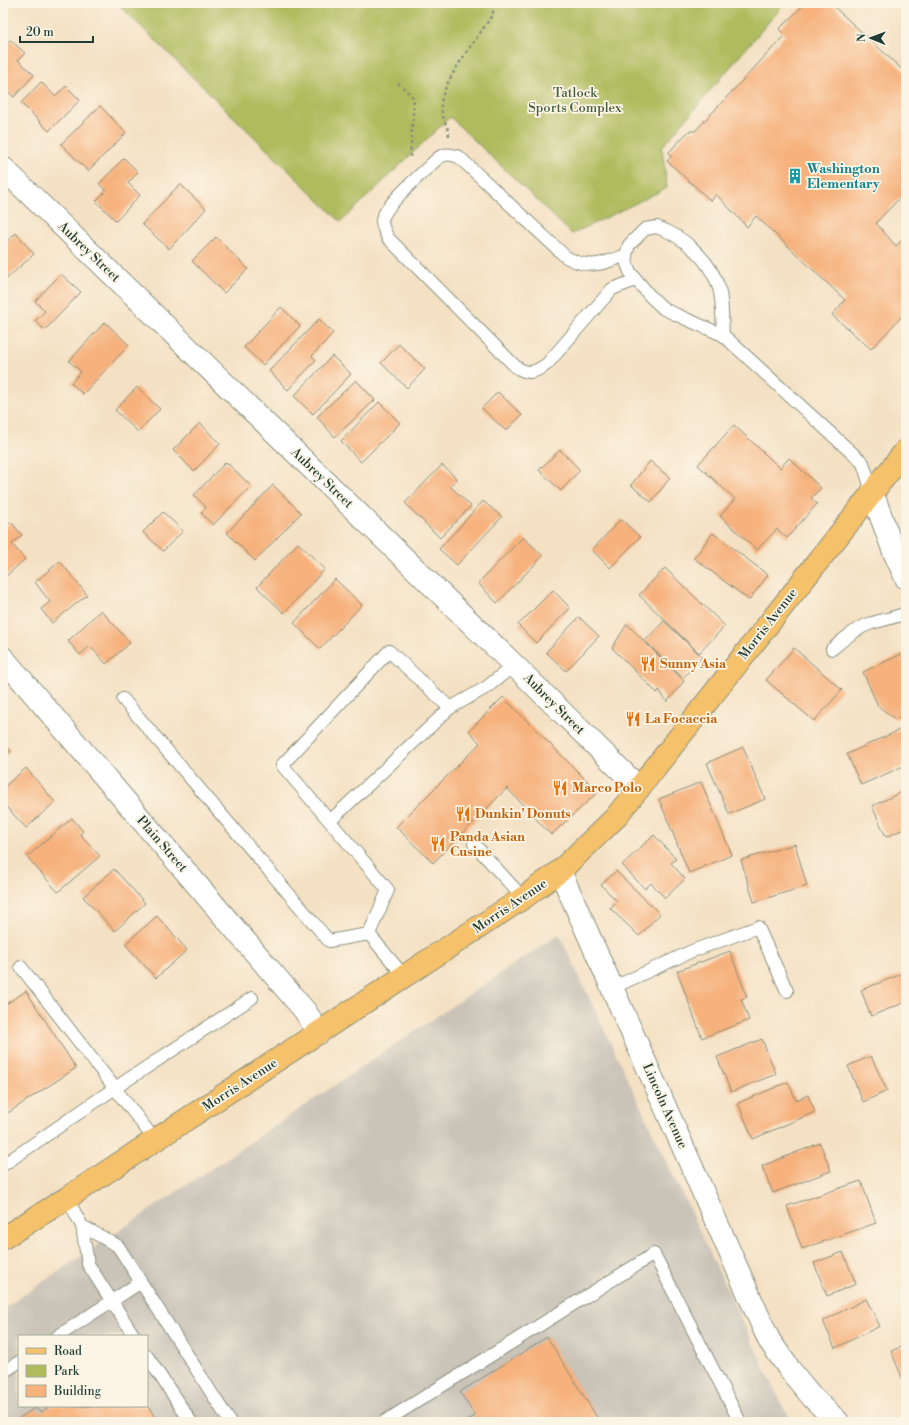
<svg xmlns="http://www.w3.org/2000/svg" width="909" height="1425" font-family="'Libre Bodoni',serif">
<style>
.industrial{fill:#c9c3b8;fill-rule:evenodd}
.green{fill:#afbb5d;stroke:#677c48}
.building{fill:#f6b17c}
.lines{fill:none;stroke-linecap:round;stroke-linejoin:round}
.lane-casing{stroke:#8a8f7c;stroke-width:14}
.street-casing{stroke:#8a8f7c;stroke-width:24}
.primary-casing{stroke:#8a8f7c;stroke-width:24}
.path{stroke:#8a8f7c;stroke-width:2.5;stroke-dasharray:3 3;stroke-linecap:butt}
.lane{stroke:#fff;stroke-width:12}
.street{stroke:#fff;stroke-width:22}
.primary{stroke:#f5c16b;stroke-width:22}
.labels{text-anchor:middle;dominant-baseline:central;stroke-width:3.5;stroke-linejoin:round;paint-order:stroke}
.park-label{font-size:13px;fill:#435c3e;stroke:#fcf5e5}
.culture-label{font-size:13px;font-weight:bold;fill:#0d838f;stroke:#fcf5e5;text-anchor:start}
.street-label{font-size:13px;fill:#1f3d34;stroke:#fcf5e5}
.food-label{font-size:13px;font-weight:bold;fill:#c56008;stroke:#fcf5e5;text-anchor:start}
</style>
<rect width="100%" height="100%" fill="#fcf5e5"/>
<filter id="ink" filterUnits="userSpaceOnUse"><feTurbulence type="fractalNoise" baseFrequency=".025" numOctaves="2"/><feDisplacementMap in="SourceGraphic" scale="8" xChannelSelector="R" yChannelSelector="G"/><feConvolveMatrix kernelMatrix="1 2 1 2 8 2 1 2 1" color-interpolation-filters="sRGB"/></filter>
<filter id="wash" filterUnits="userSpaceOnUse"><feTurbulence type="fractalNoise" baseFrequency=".012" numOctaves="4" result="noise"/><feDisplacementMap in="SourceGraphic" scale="16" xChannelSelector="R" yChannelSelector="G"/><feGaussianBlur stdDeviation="0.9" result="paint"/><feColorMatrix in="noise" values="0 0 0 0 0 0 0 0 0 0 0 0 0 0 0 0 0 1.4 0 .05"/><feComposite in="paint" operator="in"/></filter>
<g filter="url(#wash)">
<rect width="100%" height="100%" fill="#f4e1c4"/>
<path class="industrial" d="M559 934 783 1407 793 1422H3V1309ZM19 1336H147V1406H19Z"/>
<path class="green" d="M117 3H785L662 147 667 188 572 234 450 117 341 222Z"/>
<g id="blocks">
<path class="building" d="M806 3H830L906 73V191L876 223 896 246 906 236V312L871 349 832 315 845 300 756 216 747 227 716 194 711 201 667 161 671 157 669 152 689 131H695L785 35 779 29Z
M10 40 25 53 18 60 34 75 14 97 3 87V47Z
M41 82 55 96 66 86 80 100 49 131 21 103Z
M100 106 126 133 88 171 61 144Z
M124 158 138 172 128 183 140 195 116 221 96 201 106 191 99 184Z
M180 184 206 209 169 249 142 224Z
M16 233 34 254 3 282V245Z
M216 237 248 269 224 293 192 261Z
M61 274 81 292 45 330 35 321 45 311 35 301Z
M281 307 300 326 263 365 244 347Z
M319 319 333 333 312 356 316 360 288 390 269 371Z
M105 322 129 345 83 394 71 383 81 372 69 361Z
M399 344 425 369 407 388 381 363Z
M332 356 351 374 313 414 294 396Z
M356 380 375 400 335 437 317 417Z
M137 387 160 409 138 432 115 410Z
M498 392 522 415 506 431 482 408Z
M379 402 400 423 361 462 341 441Z
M200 423 220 444 194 471 173 450Z
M734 425 780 468 789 458 821 488 811 498 817 504 787 538 777 529 757 550 720 516 735 499 698 465Z
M560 450 580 470 561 491 539 470Z
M650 461 670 478 651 502 631 485Z
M226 462 251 486 213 525 201 513 206 507 194 495Z
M442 465 457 479 450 486 471 506 440 538 405 503Z
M273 485 301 513 255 561 227 533Z
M483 501 502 517 457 565 439 549Z
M163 512 183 531 163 551 143 532Z
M621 519 640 537 610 568 592 550Z
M11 522 22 535 12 544 25 559 3 579V529Z
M713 533 768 575 749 600 694 558Z
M523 537 543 556 497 603 478 583Z
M298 543 325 569 284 613 257 587Z
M60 561 87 595 52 623 41 609 50 602 35 582Z
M665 568 725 626 699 653 639 595Z
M335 579 362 605 320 649 294 623Z
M553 590 570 608 536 643 518 625Z
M101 610 130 643 106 664 90 646 80 655 68 641Z
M579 617 599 636 566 671 546 652Z
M664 621 702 657 683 678 645 641Z
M627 624 684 681 667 702 659 690 657 693 612 648Z
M794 648 842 690 814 721 766 680Z
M906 652V714L895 719 878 706 863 672Z
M503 697 598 792 551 835 507 788 433 863 396 827 480 743 469 731Z
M906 727V765L861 785 847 754Z
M3 742 11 751 3 758Z
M743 747 765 799 729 814 707 763Z
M26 768 55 802 26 828 3 803V788Z
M701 782 732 855 689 873 659 799Z
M906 790V828L886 837 872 806Z
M72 818 83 831 80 834 100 856 58 892 27 857Z
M654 835 676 859 671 863 685 879 665 898 651 883 645 889 622 865Z
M795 844 807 886 754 902 741 860Z
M114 869 145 903 115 931 83 897Z
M616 871 660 914 639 936 610 908 617 901 601 885Z
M157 916 187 950 156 978 125 944Z
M730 951 747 997 741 999 749 1020 702 1038 677 971Z
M902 974 906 985V1002L871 1016 861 990Z
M26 991 76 1068 3 1116V1006Z
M762 1039 776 1074 731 1092 717 1057Z
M871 1056 887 1091 863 1102 848 1066Z
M788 1082 796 1100 808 1095 815 1112 753 1139 738 1103Z
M820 1143 831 1171 773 1193 762 1166Z
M861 1181 876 1223 802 1249 787 1206Z
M843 1252 856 1284 827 1296 814 1263Z
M866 1299 880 1326 835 1348 823 1321Z
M547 1337 600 1422H465L475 1416 460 1392Z
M906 1345V1387L891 1351Z
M50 1406H148L158 1422H92L91 1420 89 1422H13L35 1408 41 1412Z"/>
</g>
</g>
<g filter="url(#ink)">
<use href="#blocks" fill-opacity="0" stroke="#8a8f7c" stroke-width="1"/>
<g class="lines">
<defs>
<path id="lane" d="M657 227C685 237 710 260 719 288 723 303 722 319 723 335L686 319 664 309 650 296 630 272 627 264 626 255 629 245 645 229Z
M626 255C603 264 589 270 566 257L459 157C450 154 446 153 438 158 425 171 385 204 382 220 382 227 385 232 388 238L516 367C529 375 534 373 547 364L612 289 636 280
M723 335 863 463 872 492
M832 649C843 640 855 629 869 624 881 620 894 618 906 613
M123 699 329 941 369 934 404 976
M450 708 487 687 514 665
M330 821 450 708 389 651 282 765 388 890 369 934
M474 844 523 898
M21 967 155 1140
M612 988 692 951 758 927 787 991
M3 1165 115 1088 252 998
M67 1198 82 1226 88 1264 134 1336
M82 1226 118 1246 230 1422
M58 1336 141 1282
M147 1356 191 1422
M3 1372 19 1362
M384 1422 654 1254 740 1422"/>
<path id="street" d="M3 168 514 665 639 788
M872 492 894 552 906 578
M3 658 305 1011 319 1033
M560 871 769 1340 790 1370 813 1398 838 1422"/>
<path id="primary" d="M3 1238 67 1198 523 898 560 871 614 819 639 788 906 450"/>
</defs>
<use href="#lane" class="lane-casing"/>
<use href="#street" class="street-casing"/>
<use href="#primary" class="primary-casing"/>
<path class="path" d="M398 83 414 98 410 159
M449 136C448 125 441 117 441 106 441 83 475 41 489 20L493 13 492 3"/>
<use href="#lane" class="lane"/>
<use href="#street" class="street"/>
<use href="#primary" class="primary"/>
</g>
</g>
<defs>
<symbol id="building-bare" viewBox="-9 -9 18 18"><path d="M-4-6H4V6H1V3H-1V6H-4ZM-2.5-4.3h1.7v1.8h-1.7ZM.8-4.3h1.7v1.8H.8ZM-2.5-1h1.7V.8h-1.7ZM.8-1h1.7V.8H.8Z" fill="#0f9aa8" stroke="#fcf5e5" stroke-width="2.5" paint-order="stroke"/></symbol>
<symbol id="restaurant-bare" viewBox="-9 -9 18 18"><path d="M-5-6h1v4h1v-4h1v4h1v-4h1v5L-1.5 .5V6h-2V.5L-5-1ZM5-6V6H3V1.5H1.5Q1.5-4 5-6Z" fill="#e8710a" stroke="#fcf5e5" stroke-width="2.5" paint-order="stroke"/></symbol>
</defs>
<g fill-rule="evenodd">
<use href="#building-bare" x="784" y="165" width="22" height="22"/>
<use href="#restaurant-bare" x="637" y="653" width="22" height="22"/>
<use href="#restaurant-bare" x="622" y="708" width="22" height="22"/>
<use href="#restaurant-bare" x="549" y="777" width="22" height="22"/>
<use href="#restaurant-bare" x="452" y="803" width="22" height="22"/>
<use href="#restaurant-bare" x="427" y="833" width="22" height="22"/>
</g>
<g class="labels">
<g class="park-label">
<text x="575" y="93">Tatlock<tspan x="575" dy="15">Sports Complex</tspan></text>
</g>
<g class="culture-label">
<text x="807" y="169">Washington<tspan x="807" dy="15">Elementary</tspan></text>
</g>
<g class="street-label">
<text transform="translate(89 252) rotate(44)">Aubrey Street</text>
<text transform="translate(322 478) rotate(44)">Aubrey Street</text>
<text transform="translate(768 624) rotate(-52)">Morris Avenue</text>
<text transform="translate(554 704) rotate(45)">Aubrey Street</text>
<text transform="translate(162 844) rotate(49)">Plain Street</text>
<text transform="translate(510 906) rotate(-34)">Morris Avenue</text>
<text transform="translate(240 1085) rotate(-33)">Morris Avenue</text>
<text transform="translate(665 1106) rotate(66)">Lincoln Avenue</text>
</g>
<g class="food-label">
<text x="660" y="664">Sunny Asia</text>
<text x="645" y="719">La Focaccia</text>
<text x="572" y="788">Marco Polo</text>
<text x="475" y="814">Dunkin' Donuts</text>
<text x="450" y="837">Panda Asian<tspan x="450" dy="15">Cusine</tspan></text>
</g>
</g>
<rect width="909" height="1425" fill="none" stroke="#fcf5e5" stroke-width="16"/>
<rect x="18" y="1335" width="130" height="72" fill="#fcf5e5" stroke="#a4ab9e"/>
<rect x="26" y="1348" width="20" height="6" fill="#f5c16b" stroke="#a4ab9e"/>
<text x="54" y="1355" font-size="12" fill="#1f3d34">Road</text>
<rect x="26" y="1365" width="20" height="12" fill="#afbb5d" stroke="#a4ab9e"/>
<text x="54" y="1375" font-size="12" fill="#1f3d34">Park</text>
<rect x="26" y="1385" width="20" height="12" fill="#f6b17c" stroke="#a4ab9e"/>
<text x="54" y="1395" font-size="12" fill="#1f3d34">Building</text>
<g transform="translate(871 38) rotate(271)" stroke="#fcf5e5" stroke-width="3" paint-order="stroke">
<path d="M0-3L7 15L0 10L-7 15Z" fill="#1f3d34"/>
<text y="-6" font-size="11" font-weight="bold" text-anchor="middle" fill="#1f3d34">N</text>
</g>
<path d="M20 36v6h73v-6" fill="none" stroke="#1f3d34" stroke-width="2"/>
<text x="26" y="36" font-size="12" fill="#1f3d34" stroke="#fcf5e5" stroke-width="3" paint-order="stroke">20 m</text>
</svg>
